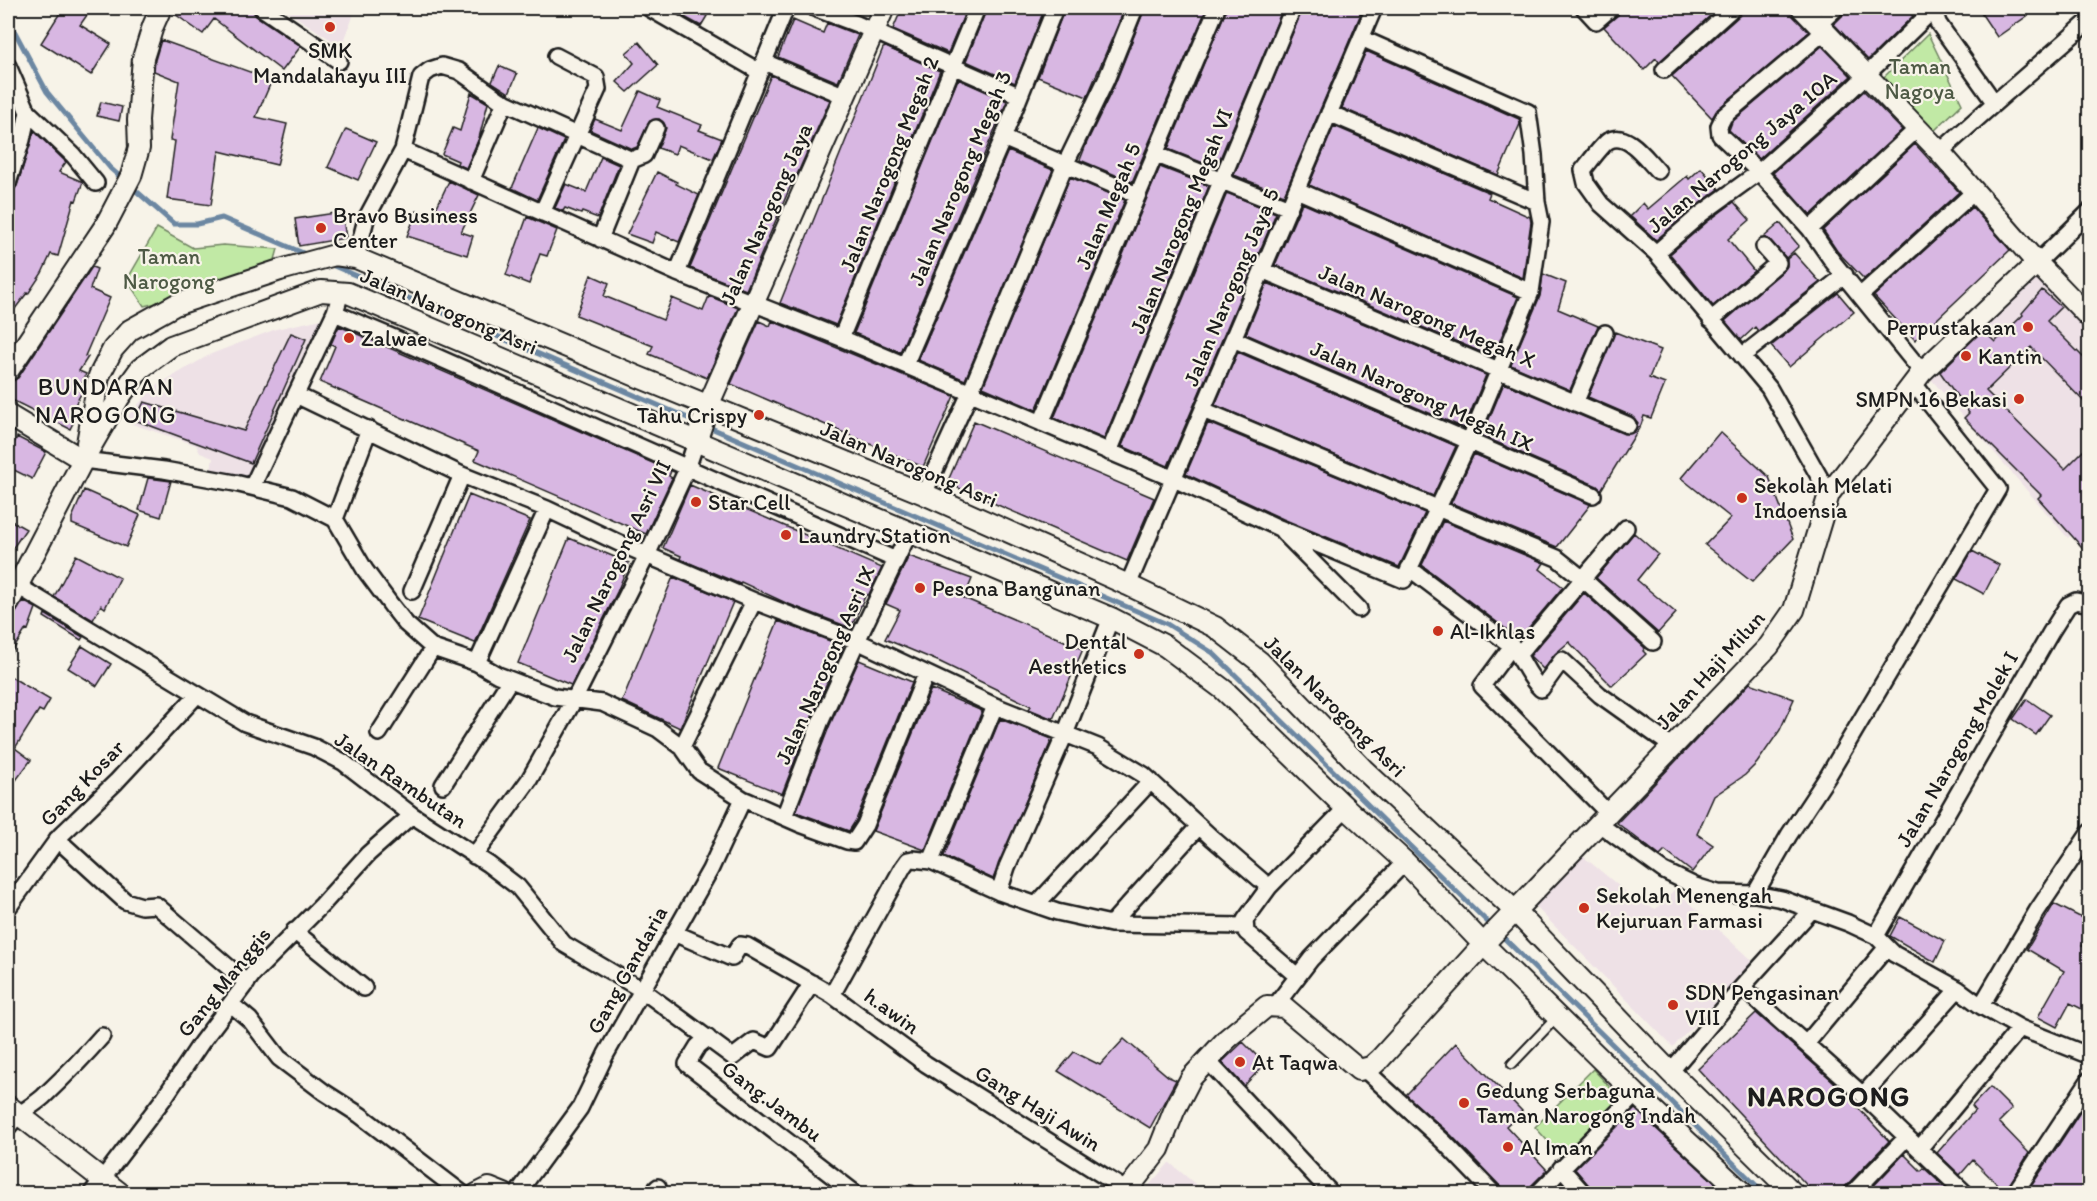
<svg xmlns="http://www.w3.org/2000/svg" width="2097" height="1201" font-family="Itim,sans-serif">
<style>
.built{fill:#eee1e6}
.green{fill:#c1e9a5;stroke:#6e8260;stroke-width:1.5}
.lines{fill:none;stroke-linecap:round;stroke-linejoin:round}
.stream{stroke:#6c87a2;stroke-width:5}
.building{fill:#d8b7e2;stroke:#1c1c1c;stroke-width:1.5}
.service-casing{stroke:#1c1c1c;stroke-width:12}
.minor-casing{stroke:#1c1c1c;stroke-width:20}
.tertiary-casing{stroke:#1c1c1c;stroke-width:24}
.service{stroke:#f7f3e8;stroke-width:8}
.minor{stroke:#f7f3e8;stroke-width:15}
.tertiary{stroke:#f7f3e8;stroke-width:20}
.poi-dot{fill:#c8321e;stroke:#f7f3e8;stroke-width:2}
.labels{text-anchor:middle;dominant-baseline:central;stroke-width:4.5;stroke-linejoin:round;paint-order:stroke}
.poi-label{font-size:22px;fill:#1c1c1c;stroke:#f7f3e8;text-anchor:start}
.park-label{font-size:22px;fill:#4e5a45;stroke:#f7f3e8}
.street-label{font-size:22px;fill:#1c1c1c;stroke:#f7f3e8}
.neighbourhood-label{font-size:24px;letter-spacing:1.5px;fill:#1c1c1c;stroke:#f7f3e8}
.district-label{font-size:28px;font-weight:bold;letter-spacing:1.5px;fill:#1c1c1c;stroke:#f7f3e8}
</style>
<rect width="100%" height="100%" fill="#f7f3e8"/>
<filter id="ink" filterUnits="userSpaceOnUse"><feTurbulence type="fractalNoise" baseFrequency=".0167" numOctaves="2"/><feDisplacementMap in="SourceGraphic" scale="12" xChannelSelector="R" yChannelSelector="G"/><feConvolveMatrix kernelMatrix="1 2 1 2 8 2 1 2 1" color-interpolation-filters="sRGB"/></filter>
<g filter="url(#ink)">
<path class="built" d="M282 8H356L342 47Z
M2035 269 2089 328V518L2068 538 1931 379Z
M322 319 247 477 211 469 213 458 200 453 196 445 123 421 154 387 211 354 276 329Z
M1579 853 1637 901 1656 909 1675 889 1754 963 1673 1047 1533 904Z
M1169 1163H1170L1206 1193H1142Z"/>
<path class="green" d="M1928 34 1962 104 1933 132 1884 77Z
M157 228 193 248 223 245 278 249 273 267 203 292 144 306 127 280Z
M1593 1069 1620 1098 1562 1157 1535 1127Z"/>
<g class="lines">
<path class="stream" d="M8 19 47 92 110 168 174 224H197L222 218 310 256
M327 263 1167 624 1213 653 1765 1194"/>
</g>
<path class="building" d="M63 8H92L80 25 111 44 91 75 41 43Z
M173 8H251L256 16 301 46 282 71 214 19 203 34 172 12Z
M668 8H694L707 16 701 26Z
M902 8H967L948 53 893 29Z
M987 8H1045L1015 83 966 61Z
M1065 8H1125L1087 97 1038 77Z
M1145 8H1207L1132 182 1080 160 1087 142 1115 84Z
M1227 8H1283L1216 168 1168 149Z
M1303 8H1354L1362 11 1284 195 1234 175Z
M1621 8H1719L1659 62 1656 58 1644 70 1604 27 1618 15Z
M1743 8H1790L1793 16 1809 32 1718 109 1712 118 1672 76 1740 15Z
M1846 8H1905L1913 16 1868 60 1834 24 1843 15Z
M1989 8H2021L2027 16 1997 37 1981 13Z
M793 20 823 33 827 23 858 35 838 82 778 57Z
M161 40 272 80 256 117 287 124 277 165 219 151 211 205 167 199 175 141 170 140 179 81 154 71 155 60Z
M639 42 658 65 628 92 617 82 634 63 626 53Z
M1822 46 1851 76 1759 159 1729 130 1732 122Z
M886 47 940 71 836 325 780 303 883 48Z
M1366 51 1519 119 1520 124 1498 175 1342 108Z
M499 66 517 74 509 93 492 82Z
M771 75 830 100 792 186 791 185 746 290 690 268Z
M958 79 1007 101 900 352 854 333Z
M640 91 660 100 657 107 702 125 699 130 722 139 713 159 678 145 675 154 658 148 666 128 664 123 659 119 650 121 637 147 632 149 590 130 595 119 622 130Z
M1864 91 1902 130 1811 215 1773 173Z
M471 93 488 103 479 138 466 168 457 164 458 161 442 154 453 128 460 131Z
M101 102 122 107 119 121 97 116Z
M1334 126 1490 193 1488 198 1530 217 1531 222 1523 278 1309 185Z
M538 128 564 140 537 200 512 188Z
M346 129 376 142 358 180 328 167Z
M34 131 66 162 59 172 83 182 76 201 74 200 58 256 51 254 42 273 28 294 27 293 8 318V194L17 186Z
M1915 144 1959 192 1864 279 1837 251 1823 230Z
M1008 151 1053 170 965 380 918 360Z
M601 157 619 165 598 218 582 212 581 214 565 208 563 211 555 208 566 184 586 192Z
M1160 167 1209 186 1104 439 1054 418Z
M1701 168 1719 189 1695 207 1656 240 1630 216 1643 203 1648 209 1687 176 1689 179Z
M657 172 677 182 676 184 699 195 679 242 656 232 652 243 627 234Z
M1070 177 1125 200 1036 410 983 387Z
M449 181 479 195 461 232 473 236 467 255 407 236 417 211 432 217Z
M1227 193 1276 213 1168 466 1122 446Z
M1734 202 1750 220 1728 239 1754 271 1713 306 1670 254 1707 222Z
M1302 203 1518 297 1493 357 1275 265Z
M1972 207 2010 250 1915 340 1874 296Z
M342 212 346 238 299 246 295 219Z
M527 217 557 230 547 256 540 254 529 284 506 275Z
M1780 223 1799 246 1786 258 1771 241 1764 237Z
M1794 253 1820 282 1758 331 1755 327 1741 340 1725 321 1784 270 1787 266V259Z
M92 267 97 269 90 289 110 298 85 356 88 357 79 371 86 374 79 390 82 392 71 412 77 415 70 429 8 398V388L10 382 18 378Z
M1543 274 1566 283 1558 309 1598 326 1570 390 1511 365 1540 296Z
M591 275 609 283 604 296 663 320 672 298 703 311 709 296 738 308 707 378 649 354 653 346 576 315Z
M1267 283 1486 375 1464 428 1246 334Z
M2042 290 2061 307 2047 321 2090 364V408L2031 347 1986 391 2065 469 2090 444V556L2038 498 2041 495 1964 418 1969 413 1940 372 1983 330 1995 342 2023 315 2022 313Z
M1838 293 1854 312 1789 367 1771 346Z
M759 321 770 326 772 321 954 396 923 467 731 384Z
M339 326 671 471 669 476 672 478 646 534 475 460 479 451 320 382 335 346 331 344Z
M1615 332 1661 350 1649 378 1665 384 1651 418 1644 416 1641 425 1601 490 1597 486 1482 436 1504 383 1624 434 1634 432 1638 423 1632 416 1588 397Z
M291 333 306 339 251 463 135 420 144 402 244 431Z
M1238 352 1456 446 1433 496 1215 405Z
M974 421 1154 498 1127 561 947 483Z
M1208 423 1425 513 1399 567 1283 519 1186 474Z
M1720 432 1769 477 1793 539 1752 582 1705 545 1731 518 1681 478Z
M17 437 46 452 32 479 8 467V456Z
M1474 454 1589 504H1591L1557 547 1451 503Z
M148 478 171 481 161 517 139 510Z
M690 485 882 568 868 596 866 594 851 628 786 603 741 582 740 584 680 559 681 556 663 548Z
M84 490 140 515 126 547 72 524V518Z
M469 495 530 520 475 643 418 620Z
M8 519 26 529 8 555Z
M1443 521 1544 563 1540 569 1563 587 1519 639 1422 565Z
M1634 533 1658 554 1637 580 1676 613 1658 633 1596 578Z
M569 538 629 563 617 592 571 685 518 663Z
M1972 551 1999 565 1984 594 1956 579Z
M76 555 120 578 105 608 101 605 93 620 54 597Z
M909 556 972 579 964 598 1083 649 1053 719 1029 709 1031 706 940 662 885 639 900 610 886 604Z
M673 577 733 602 680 728 622 701Z
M1584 593 1645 648 1643 651 1646 654 1612 686 1569 642 1555 654 1543 669 1530 656Z
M23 601 36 608 28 630 26 629 8 658V616L15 614Z
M45 614 83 637 81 640 44 617Z
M778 621 843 646 811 719 782 794 718 768Z
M82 646 111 664 97 686 68 668Z
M859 660 912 682 856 820 849 831 796 812 829 727Z
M8 675 50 700 43 712 39 710 15 748 31 760 8 791Z
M1750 683 1794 699 1780 730 1757 763 1745 775 1714 796 1697 834 1713 845 1692 872 1665 851 1660 856 1617 823Z
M931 689 982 711 925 850 873 831Z
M2027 699 2050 715 2036 735 2013 719Z
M1000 719 1052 739 993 879 944 856Z
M2054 904 2090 922V932L2082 946 2090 950V1013L2070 1003 2057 1027 2038 1017 2064 971 2027 949Z
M1900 917 1945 941 1935 962 1890 936Z
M1756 1013 1833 1081 1889 1141 1845 1187 1842 1194H1815L1698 1069Z
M1124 1039 1169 1077 1176 1080 1150 1128 1058 1071 1074 1052 1100 1065Z
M1243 1042 1265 1064 1244 1086 1222 1062Z
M1456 1043 1522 1111 1506 1126 1547 1170 1530 1187 1528 1194H1504L1501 1187 1451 1135 1406 1095Z
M1990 1087 2012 1109 1999 1122 2029 1153 2005 1192 1973 1160 1960 1175 1937 1153 1975 1110 1972 1106Z
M2090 1097V1194H2026Z
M1635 1109 1717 1185 1725 1194H1594L1591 1188 1575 1169Z
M1904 1154 1921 1171 1924 1168 1948 1190 1944 1194H1866Z"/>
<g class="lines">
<defs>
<path id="service" d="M1512 1064 1556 1018"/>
<path id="minor" d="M262 8 339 61
M649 8 760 72
M814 8 857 24 1018 95
M1584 8 1596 21 1611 8
M1934 8 1938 23 1994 102
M1819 24 1836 8
M1825 31 1724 116 1719 126 1720 135 1759 172 1810 229 1833 262 1922 372
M764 62 845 96
M8 66 28 112 73 155 96 183
M1664 70 1733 8
M1329 113 1537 202
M1003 138 1137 195
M403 150 677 273 841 338 1174 479 1279 528 1404 580 1469 442 1531 292 1541 222 1537 202 1534 155 1528 112 1361 38
M1940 152C1989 107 2040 64 2090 20
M1155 154 1289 208
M1658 171C1646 159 1627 130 1608 141 1601 146 1589 163 1583 170L1586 183 1601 204 1656 253 1769 388 1829 494
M471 181 505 102
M8 183 22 140 28 112
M1297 190 1531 292
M542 213 598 89 596 77 556 56
M1810 229 1917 129
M600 239 632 160
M1656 253 1701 214 1759 172 1851 90 1934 9
M356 258 366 219 403 150 421 77 430 70 442 66 459 71 500 100 632 160 644 155 656 128
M2037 263 2090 211
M1262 270 1628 425
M677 273 786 8
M341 293 335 312 337 314 394 338 896 560
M1861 295 1974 192
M1711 320 1778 263 1764 247
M841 338 977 8
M1233 339 1593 495
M1742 356 1845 275
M905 365 1003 138 1055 8
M296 395 462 475 547 509 621 544 754 601 857 641 995 706 1098 747 1144 775 1212 838 1269 887 1346 808
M1575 403 1605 333
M1203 410 1557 558 1582 578 1653 642
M1041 423 1217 8
M1109 452 1293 8
M83 460 164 470 235 483 292 497 335 519 365 570 391 605 406 624 433 648 477 663 498 675 555 697 602 703 658 729 682 747 699 771 743 799 800 824 847 841 854 842 865 825 926 674
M252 487 335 312
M924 494 970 393 1065 165 1106 80 1135 8
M335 519 369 429
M1283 532 1359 609
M1409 568 1512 646C1523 660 1528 677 1541 689L1562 660 1600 695 1673 747
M1128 585 1374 8
M18 586 245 723 314 747 343 762 412 815 488 864 518 887 564 944 642 990 733 1057 754 1041 770 1048 812 983
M412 591 462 475
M1512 646 1482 686 1609 814
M1519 654 1626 528
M477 663 547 509
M379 733 433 648
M682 747 754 601
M443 785 510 680
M784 817 820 723 857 641 909 533
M1599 824 1664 871 1695 886 1718 893 1755 894 1782 899 1848 923 1876 936 1894 954 1958 989 1981 1006 2020 1028 2090 1056
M57 839 125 901 142 906 156 905 247 983
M474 856 529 780 574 700 647 555 687 469 696 442
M931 861 995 706
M1269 887 1245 920 1246 932 1297 976
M999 892 1007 867 1065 734 1111 618
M1755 894 1789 835 1828 776 1998 489 1914 384
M1036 905 1151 781
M8 908 60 836 116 782 197 695
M1111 924 1199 826
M294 931 364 988
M674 933 732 958 740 945 747 946 832 995 926 1064 1126 1190
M1876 936 2051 632 2068 605 2076 601 2090 604
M1742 987 1863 1095 1966 1194
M832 995 903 867 908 860 913 859 931 861 999 892 1057 912 1111 924 1244 926
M231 1004 250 1020 279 1058 324 1092 360 1115 463 1194
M1275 1006 1311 959 1405 862
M1981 1006 2037 911 2090 832
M708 1038 698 1046 687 1064 856 1194
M1806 1044 1887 947
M1207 1060 1332 1194
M1364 1069 1444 1142 1494 1194
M1670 1072 1742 987 1811 911
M1863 1095 1958 989
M8 1127C20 1111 29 1109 43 1097 64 1077 83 1058 102 1036
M1919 1149 2020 1028
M1561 1168 1584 1194
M91 1194 164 1098 201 1043 253 974 322 905 368 854 412 815
M517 1194 580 1108 606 1054 710 870 743 799
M651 1194 658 1187
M907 1194H910
M1537 1194 1636 1094
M1852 1194 1907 1137
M2014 1194 2090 1079"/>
<path id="tertiary" d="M1802 8 1940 152 2037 263 2090 318
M8 371 105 226 131 176 139 148 138 120 143 58 153 26 161 8
M8 415 83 460
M696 442 708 406 884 8
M87 443 99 376 113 349 130 330 175 305 280 270 335 255 356 258 636 376 924 494 1128 585 1215 627 1260 662 1363 769 1515 911 1670 1072 1794 1194
M8 604 83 460 119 398 140 369 171 346 321 291 348 293 1111 618 1165 646 1224 690 1346 808 1405 862 1484 945 1636 1094 1744 1194
M8 1106 121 1194
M477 1194 489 1188 504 1194
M1124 1194 1159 1149 1174 1111 1191 1078 1227 1039 1267 1006 1284 1007 1359 1070 1371 1067 1380 1059 1492 935 1769 646 1794 610 1829 494 1922 372 2037 263"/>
</defs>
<use href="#service" class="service-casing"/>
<use href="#minor" class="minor-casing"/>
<use href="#tertiary" class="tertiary-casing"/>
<use href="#service" class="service"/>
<use href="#minor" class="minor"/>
<use href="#tertiary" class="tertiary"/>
</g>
</g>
<g class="poi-dot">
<circle cx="330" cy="27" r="6"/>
<circle cx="321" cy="228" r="6"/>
<circle cx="2028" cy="327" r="6"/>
<circle cx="349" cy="338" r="6"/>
<circle cx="1966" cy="356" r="6"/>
<circle cx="2019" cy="399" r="6"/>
<circle cx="759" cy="415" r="6"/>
<circle cx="1742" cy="498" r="6"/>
<circle cx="696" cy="502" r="6"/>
<circle cx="786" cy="535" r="6"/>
<circle cx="920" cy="588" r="6"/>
<circle cx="1438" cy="631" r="6"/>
<circle cx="1139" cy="654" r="6"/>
<circle cx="1584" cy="908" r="6"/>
<circle cx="1673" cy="1005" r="6"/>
<circle cx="1240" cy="1062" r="6"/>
<circle cx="1464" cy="1103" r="6"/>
<circle cx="1508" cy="1147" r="6"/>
</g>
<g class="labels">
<g class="poi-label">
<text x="330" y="50" text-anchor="middle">SMK<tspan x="330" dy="25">Mandalahayu III</tspan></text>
<text x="333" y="215">Bravo Business<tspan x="333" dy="25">Center</tspan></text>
<text x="2016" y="327" text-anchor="end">Perpustakaan</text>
<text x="361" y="338">Zalwae</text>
<text x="1978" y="356">Kantin</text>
<text x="2007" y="399" text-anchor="end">SMPN 16 Bekasi</text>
<text x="747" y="415" text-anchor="end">Tahu Crispy</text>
<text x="1754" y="485">Sekolah Melati<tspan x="1754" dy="25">Indoensia</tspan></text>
<text x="708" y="502">Star Cell</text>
<text x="798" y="535">Laundry Station</text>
<text x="932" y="588">Pesona Bangunan</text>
<text x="1450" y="631">Al-Ikhlas</text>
<text x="1127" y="641" text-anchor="end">Dental<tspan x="1127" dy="25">Aesthetics</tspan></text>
<text x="1596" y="895">Sekolah Menengah<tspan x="1596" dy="25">Kejuruan Farmasi</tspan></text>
<text x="1685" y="992">SDN Pengasinan<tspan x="1685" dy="25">VIII</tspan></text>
<text x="1252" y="1062">At Taqwa</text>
<text x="1476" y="1090">Gedung Serbaguna<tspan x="1476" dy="25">Taman Narogong Indah</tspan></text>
<text x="1520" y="1147">Al Iman</text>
</g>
<g class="park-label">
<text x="1920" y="66">Taman<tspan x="1920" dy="25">Nagoya</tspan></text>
<text x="169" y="256">Taman<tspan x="169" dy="25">Narogong</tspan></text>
</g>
<g class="street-label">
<text transform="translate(1742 152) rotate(-40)">Jalan Narogong Jaya 10A</text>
<text transform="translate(889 164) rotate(-68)">Jalan Narogong Megah 2</text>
<text transform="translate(960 178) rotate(-67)">Jalan Narogong Megah 3</text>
<text transform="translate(1108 206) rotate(-67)">Jalan Megah 5</text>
<text transform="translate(766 214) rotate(-66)">Jalan Narogong Jaya</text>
<text transform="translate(1181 221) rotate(-68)">Jalan Narogong Megah VI</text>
<text transform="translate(1231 287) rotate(-67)">Jalan Narogong Jaya 5</text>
<text transform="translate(449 311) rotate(23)">Jalan Narogong Asri</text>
<text transform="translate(1427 316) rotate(23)">Jalan Narogong Megah X</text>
<text transform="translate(1422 396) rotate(24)">Jalan Narogong Megah IX</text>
<text transform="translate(909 464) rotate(23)">Jalan Narogong Asri</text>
<text transform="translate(616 561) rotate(-64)">Jalan Narogong Asri VII</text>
<text transform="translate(825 665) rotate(-66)">Jalan Narogong Asri IX</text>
<text transform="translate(1710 670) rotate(-48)">Jalan Haji Milun</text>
<text transform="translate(1335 706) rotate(45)">Jalan Narogong Asri</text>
<text transform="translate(1957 749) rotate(-60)">Jalan Narogong Molek I</text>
<text transform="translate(401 780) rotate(34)">Jalan Rambutan</text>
<text transform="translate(82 783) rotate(-46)">Gang Kosar</text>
<text transform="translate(627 970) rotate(-61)">Gang Gandaria</text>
<text transform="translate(224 982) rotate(-51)">Gang Manggis</text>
<text transform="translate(892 1011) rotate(36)">h.awin</text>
<text transform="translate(772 1101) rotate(37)">Gang.Jambu</text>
<text transform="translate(1038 1108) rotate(32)">Gang Haji Awin</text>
</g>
<g class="neighbourhood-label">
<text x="106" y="386">BUNDARAN<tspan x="106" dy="28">NAROGONG</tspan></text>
</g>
<g class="district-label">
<text x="1829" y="1096">NAROGONG</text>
</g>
</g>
<rect width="2097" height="1201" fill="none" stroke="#f7f3e8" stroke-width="30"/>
<rect x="15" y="15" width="2067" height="1171" fill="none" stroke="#1c1c1c" stroke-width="2" filter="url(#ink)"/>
</svg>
